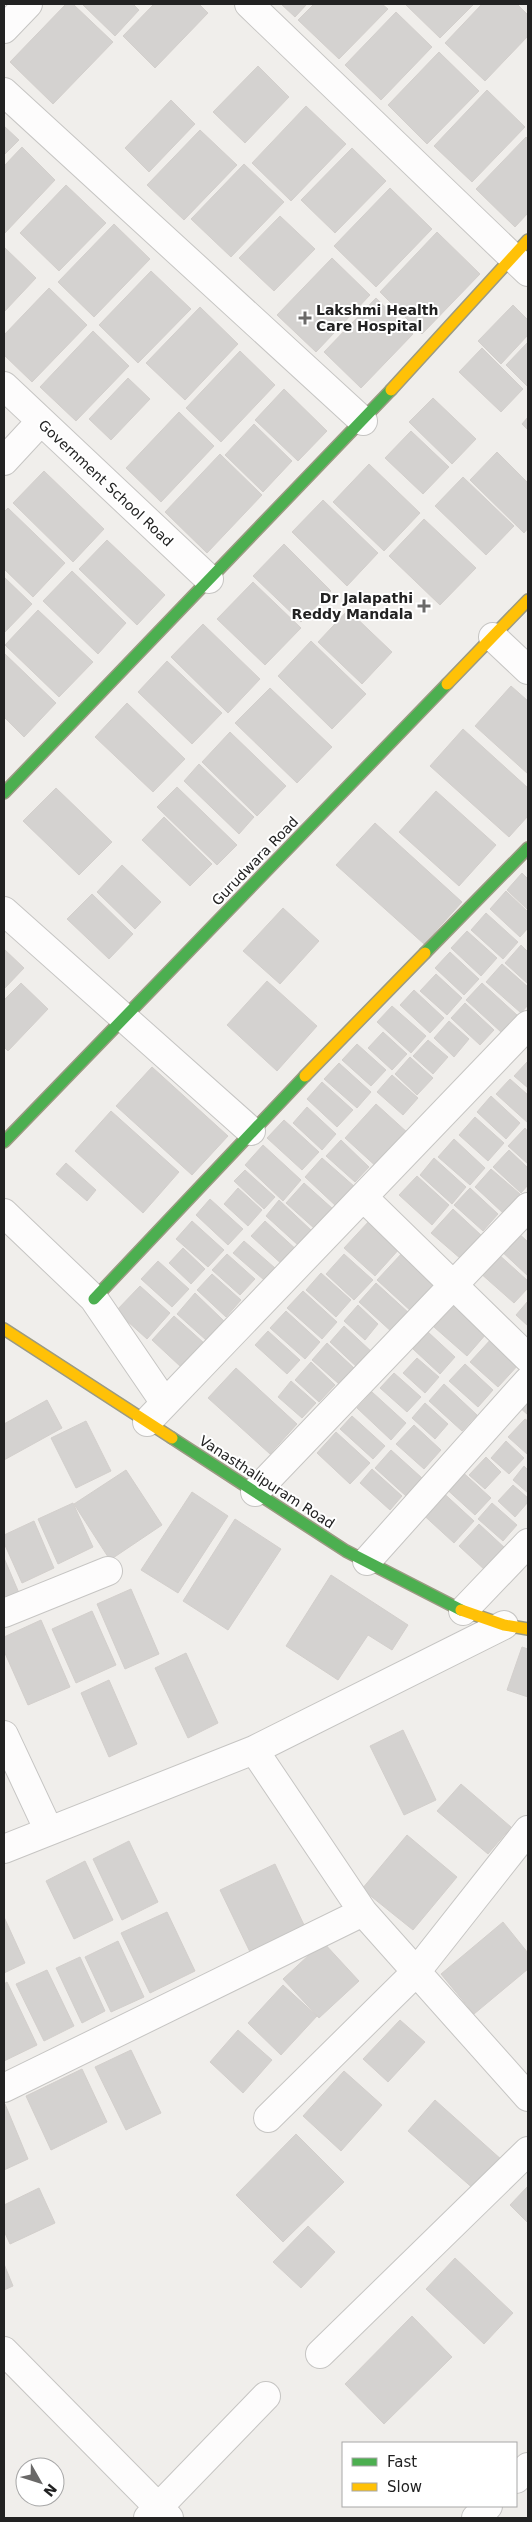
<svg xmlns="http://www.w3.org/2000/svg" width="532" height="2522" font-family="'DejaVu Sans',sans-serif">
<style>
.building{fill:#d4d2d0;stroke:#d3cfcc}
.lines{fill:none;stroke-linecap:round;stroke-linejoin:round}
.street-casing{stroke:#c6c5c3;stroke-width:30}
.fast-casing{stroke:#9b9a82;stroke-width:14}
.slow-casing{stroke:#9b9a82;stroke-width:14}
.street{stroke:#fdfcfc;stroke-width:28}
.fast{stroke:#4caf50;stroke-width:11}
.slow{stroke:#ffc107;stroke-width:11}
.poi-dot{fill:#6a6968;stroke:#fff;stroke-width:2}
.labels{text-anchor:middle;dominant-baseline:central;stroke-width:4;stroke-linejoin:round;paint-order:stroke}
.poi-label{font-size:14px;font-weight:bold;fill:#222;stroke:#fff;text-anchor:start}
.street-label{font-size:14px;fill:#222;stroke:#fff}
</style>
<rect width="100%" height="100%" fill="#f0eeeb"/>
<path class="building" d="M66 4H73L113 42 53 104 10 62Z
M82 4H133L139 10 115 36Z
M154 4H199L208 13 155 68 123 36Z
M281 4H307L295 17Z
M314 4H382L388 9 339 59 298 20Z
M405 4H474L440 38Z
M482 4H517L528 15V36L485 81 445 43Z
M396 12 432 47 381 100 345 65Z
M439 52 479 91 427 144 388 105Z
M258 66 289 97 245 143 213 112Z
M487 90 525 127 472 182 434 146Z
M171 100 195 124 149 172 125 148Z
M306 106 346 144 291 201 252 163Z
M4 126 19 140 4 155Z
M200 130 237 165 184 220 147 185Z
M526 137 528 139V213L515 227 476 189Z
M22 147 55 180 4 234V166Z
M352 148 386 181 335 233 301 200Z
M244 164 284 202 231 257 191 219Z
M66 185 106 223 59 271 20 233Z
M390 188 432 229 376 287 334 246Z
M280 216 315 249 274 291 239 258Z
M114 224 150 259 94 317 58 282Z
M437 232 480 274 422 334 380 292Z
M4 247 36 278 4 312Z
M332 258 370 295 316 352 277 315Z
M151 271 191 309 138 363 99 325Z
M49 288 87 325 32 382 4 355V335Z
M376 298 413 334 361 388 324 352Z
M513 305 528 320V335L501 364 478 341Z
M200 307 238 344 185 400 146 363Z
M93 331 129 366 76 421 40 387Z
M528 342V387L506 365Z
M482 348 523 389 501 412 459 372Z
M240 351 275 385 221 442 186 408Z
M128 378 150 399 111 440 89 419Z
M284 389 327 431 298 461 255 420Z
M433 398 476 439 452 464 409 422Z
M179 412 214 446 161 502 126 468Z
M528 417V430L522 424Z
M254 424 292 461 263 492 225 455Z
M411 431 449 467 423 494 385 458Z
M497 452 528 483V528L524 533 470 480Z
M220 454 262 495 207 553 165 512Z
M369 464 420 513 384 551 333 502Z
M44 471 104 529 73 562 13 503Z
M463 477 514 526 486 555 435 506Z
M323 500 378 553 347 586 292 532Z
M8 508 65 563 33 597 4 569V512Z
M424 519 476 568 440 605 389 556Z
M107 540 165 595 137 625 79 569Z
M284 544 331 591 301 622 253 576Z
M72 571 126 623 98 654 43 601Z
M4 577 32 604 4 633Z
M253 582 301 628 265 665 217 619Z
M38 610 93 662 59 697 5 645Z
M348 610 392 652 362 684 318 642Z
M203 624 260 679 228 713 171 657Z
M311 641 366 694 332 729 278 676Z
M4 653 56 703 24 737 4 717Z
M167 661 222 713 192 744 138 692Z
M511 686 528 701V774L475 726Z
M270 688 332 747 297 783 235 723Z
M127 703 185 759 153 792 95 737Z
M463 729 528 788V816L509 837 430 766Z
M230 732 286 786 257 816 202 762Z
M199 764 254 817 239 834 184 781Z
M177 787 237 845 217 865 157 807Z
M56 788 112 842 79 875 23 821Z
M436 791 496 845 459 886 399 832Z
M164 817 212 864 190 886 142 840Z
M375 823 462 902 424 944 336 865Z
M122 865 161 902 135 929 97 892Z
M522 873 528 879V910L507 890Z
M506 891 528 912V928L520 937 490 909Z
M92 894 133 934 109 959 67 919Z
M283 908 319 941 280 984 243 951Z
M486 913 518 942 503 959 471 930Z
M467 931 497 958 481 976 451 948Z
M521 945 528 952V984L505 963Z
M4 949 24 968 4 989Z
M450 952 479 979 464 995 435 968Z
M502 964 528 987V1005L521 1013 486 982Z
M436 974 462 998 447 1015 420 991Z
M267 981 317 1026 277 1071 227 1025Z
M21 983 48 1009 8 1051 4 1047V1000Z
M482 983 517 1015 501 1032 466 1000Z
M414 990 444 1018 430 1033 400 1005Z
M465 1003 494 1030 480 1045 451 1018Z
M392 1006 426 1036 411 1053 377 1022Z
M449 1021 469 1039 454 1057 434 1038Z
M383 1032 407 1054 392 1070 368 1048Z
M428 1040 448 1057 433 1074 413 1056Z
M357 1044 386 1070 371 1086 342 1060Z
M410 1057 433 1078 417 1095 395 1074Z
M528 1061V1088L514 1076Z
M339 1063 371 1092 357 1108 324 1079Z
M152 1067 228 1136 192 1175 116 1106Z
M392 1075 418 1098 403 1115 377 1092Z
M510 1079 528 1095V1123L496 1094Z
M322 1082 353 1110 337 1127 307 1099Z
M491 1096 520 1123 506 1139 477 1112Z
M376 1104 409 1134 379 1169 345 1138Z
M307 1107 336 1134 322 1150 293 1123Z
M111 1111 179 1172 143 1213 75 1151Z
M475 1117 504 1143 488 1161 459 1135Z
M284 1120 319 1152 302 1170 267 1138Z
M525 1128 528 1132V1164L508 1146Z
M454 1139 485 1168 470 1185 438 1157Z
M341 1140 369 1167 355 1182 326 1156Z
M263 1145 301 1180 283 1201 245 1165Z
M509 1150 528 1168V1185L521 1193 493 1167Z
M322 1158 355 1187 337 1207 305 1177Z
M434 1158 466 1187 452 1204 420 1175Z
M66 1163 96 1190 87 1201 56 1174Z
M491 1169 520 1194 503 1213 475 1187Z
M245 1170 275 1197 264 1209 234 1181Z
M417 1176 449 1205 432 1225 399 1195Z
M304 1183 333 1209 315 1229 286 1203Z
M238 1188 262 1210 248 1226 224 1204Z
M470 1188 498 1214 483 1231 454 1205Z
M210 1199 243 1229 228 1245 196 1215Z
M279 1200 312 1231 299 1246 266 1216Z
M453 1209 482 1236 461 1259 431 1233Z
M371 1219 401 1247 375 1276 344 1248Z
M192 1221 224 1250 208 1267 176 1239Z
M265 1221 299 1252 285 1267 251 1236Z
M516 1231 528 1242V1276L499 1249Z
M244 1241 275 1268 264 1280 233 1253Z
M183 1248 205 1269 191 1284 169 1263Z
M403 1252 438 1283 412 1312 377 1280Z
M497 1253 528 1281V1288L514 1303 479 1272Z
M227 1254 255 1279 240 1295 212 1270Z
M344 1254 373 1280 354 1300 326 1274Z
M158 1261 189 1289 172 1307 141 1279Z
M321 1273 351 1300 336 1317 306 1290Z
M212 1274 241 1300 226 1317 197 1290Z
M376 1283 410 1314 393 1333 359 1302Z
M140 1286 170 1313 147 1339 116 1311Z
M303 1291 337 1322 322 1339 287 1308Z
M195 1293 224 1321 206 1340 177 1314Z
M528 1301V1326L516 1315Z
M456 1304 487 1333 467 1356 434 1327Z
M358 1305 378 1324 365 1340 344 1321Z
M286 1311 320 1342 305 1359 270 1328Z
M174 1316 204 1343 181 1367 152 1340Z
M344 1326 374 1354 359 1369 330 1342Z
M268 1331 300 1360 287 1374 255 1345Z
M428 1332 455 1357 440 1374 413 1349Z
M493 1337 520 1363 498 1387 470 1362Z
M327 1343 354 1368 339 1384 312 1360Z
M417 1358 439 1377 425 1393 403 1373Z
M311 1362 335 1385 319 1402 295 1380Z
M465 1364 493 1390 478 1407 449 1381Z
M236 1368 297 1424 270 1454 208 1398Z
M394 1373 421 1397 407 1412 380 1388Z
M291 1381 316 1403 302 1418 278 1397Z
M444 1384 477 1415 462 1431 429 1401Z
M372 1392 406 1423 391 1440 357 1408Z
M528 1395V1415L518 1406Z
M47 1400 62 1428 4 1460V1424Z
M425 1403 448 1424 435 1439 412 1418Z
M352 1416 385 1446 373 1459 340 1429Z
M525 1419 528 1421 527 1454 508 1437Z
M86 1421 111 1471 76 1488 51 1438Z
M414 1425 441 1450 424 1469 396 1444Z
M336 1432 370 1463 350 1484 317 1453Z
M506 1441 524 1458 509 1474 491 1458Z
M391 1450 422 1478 406 1496 375 1468Z
M486 1457 501 1472 485 1489 469 1475Z
M524 1466 528 1470V1493L513 1480Z
M458 1468 491 1498 475 1515 442 1485Z
M372 1469 402 1496 390 1510 360 1483Z
M126 1470 162 1525 110 1560 74 1504Z
M513 1485 528 1498V1502L515 1517 498 1501Z
M438 1488 474 1521 454 1543 418 1510Z
M192 1492 228 1516 178 1593 141 1570Z
M73 1503 93 1547 58 1564 38 1519Z
M492 1503 517 1525 503 1541 478 1519Z
M235 1519 281 1549 228 1630 183 1601Z
M34 1521 54 1568 22 1583 4 1543V1535Z
M479 1524 506 1549 486 1571 459 1546Z
M4 1558 19 1593 4 1599Z
M331 1575 408 1625 392 1650 368 1635 338 1680 286 1646Z
M131 1589 159 1654 125 1669 97 1604Z
M92 1611 116 1665 76 1683 52 1629Z
M41 1620 70 1687 28 1705 4 1651V1637Z
M522 1647 528 1649V1697L507 1690Z
M186 1653 218 1723 188 1738 155 1668Z
M109 1680 137 1744 109 1757 81 1693Z
M403 1730 436 1800 404 1815 370 1746Z
M461 1784 511 1827 488 1854 437 1811Z
M407 1835 457 1877 413 1930 362 1889Z
M129 1841 158 1902 122 1920 93 1859Z
M85 1861 113 1920 74 1939 46 1881Z
M275 1864 305 1927 251 1954 220 1890Z
M167 1912 195 1971 150 1993 121 1933Z
M4 1917 25 1963 4 1973Z
M503 1922 528 1953V1969L474 2014 441 1974Z
M118 1941 144 1997 111 2012 85 1957Z
M323 1942 359 1981 319 2018 283 1979Z
M80 1957 105 2011 82 2023 56 1968Z
M47 1970 74 2026 44 2041 16 1984Z
M7 1982 37 2045 4 2061V1984Z
M283 1985 317 2016 281 2055 248 2023Z
M400 2020 425 2042 388 2082 363 2059Z
M238 2030 272 2060 243 2093 210 2062Z
M131 2050 161 2113 126 2130 95 2067Z
M82 2069 107 2122 51 2150 26 2096Z
M344 2071 382 2105 341 2151 303 2116Z
M435 2100 503 2161 476 2191 408 2131Z
M5 2104 28 2159 4 2170V2105Z
M296 2134 344 2182 283 2242 236 2195Z
M528 2186V2223L510 2205Z
M39 2188 55 2223 10 2244 4 2231V2205Z
M308 2226 335 2252 301 2288 273 2262Z
M455 2258 513 2313 484 2344 426 2289Z
M4 2264 13 2286 4 2290Z
M412 2316 452 2357 384 2424 345 2384Z"/>
<g class="lines">
<defs>
<path id="street" d="M249 4 528 272
M4 29 28 4
M4 92 363 421
M4 386 209 579
M4 461 41 421
M493 637 528 670
M4 911 251 1131
M363 1197 528 1358
M4 1213 94 1299 165 1403
M147 1422 528 1025
M255 1492 528 1207
M367 1561 528 1381
M463 1611 528 1543
M4 1613 108 1571
M4 1735 49 1831
M254 1750 363 1912 528 2097
M4 1849 254 1750 504 1625
M4 2088 363 1912
M268 2118 416 1972 528 1830
M4 2351 169 2518
M320 2354 528 2151
M516 2479 528 2467
M148 2518 266 2396
M476 2518 488 2506"/>
<path id="fast" d="M4 793 391 390
M425 953 528 848
M4 1142 447 684
M94 1299 305 1076
M172 1438 346 1551 461 1610"/>
<path id="slow" d="M391 390 528 240
M447 684 528 600
M305 1076 425 953
M4 1329 172 1438
M461 1610 504 1625 528 1629"/>
</defs>
<use href="#street" class="street-casing"/>
<use href="#fast" class="fast-casing"/>
<use href="#slow" class="slow-casing"/>
<use href="#street" class="street"/>
<use href="#fast" class="fast"/>
<use href="#slow" class="slow"/>
</g>
<g class="poi-dot">
<path d="M302.5 310.5h5v5h5v5h-5v5h-5v-5h-5v-5h5z"/>
<path d="M421.5 598.5h5v5h5v5h-5v5h-5v-5h-5v-5h5z"/>
</g>
<g class="labels">
<g class="poi-label">
<text x="316" y="310">Lakshmi Health<tspan x="316" dy="16">Care Hospital</tspan></text>
<text x="413" y="598" text-anchor="end">Dr Jalapathi<tspan x="413" dy="16">Reddy Mandala</tspan></text>
</g>
<g class="street-label">
<text transform="translate(106 483) rotate(43)">Government School Road</text>
<text transform="translate(255 861) rotate(-46)">Gurudwara Road</text>
<text transform="translate(267 1482) rotate(33)">Vanasthalipuram Road</text>
</g>
</g>
<rect width="532" height="2522" fill="none" stroke="#222222" stroke-width="10"/>
<rect x="342" y="2442" width="175" height="65" fill="#ffffff" stroke="#a7a7a7"/>
<rect x="352" y="2458" width="25" height="8" fill="#4caf50" stroke="#a7a7a7"/>
<text x="387" y="2467" font-size="15" fill="#222222">Fast</text>
<rect x="352" y="2483" width="25" height="8" fill="#ffc107" stroke="#a7a7a7"/>
<text x="387" y="2492" font-size="15" fill="#222222">Slow</text>
<g transform="translate(40 2482) rotate(129)"><circle r="24" fill="#ffffff" stroke="#a7a7a7"/>
<path d="M0-4L9 19L0 12L-9 19Z" fill="#6a6968"/>
<text y="-8" font-size="14" font-weight="bold" text-anchor="middle" fill="#222222">N</text>
</g>
</svg>
